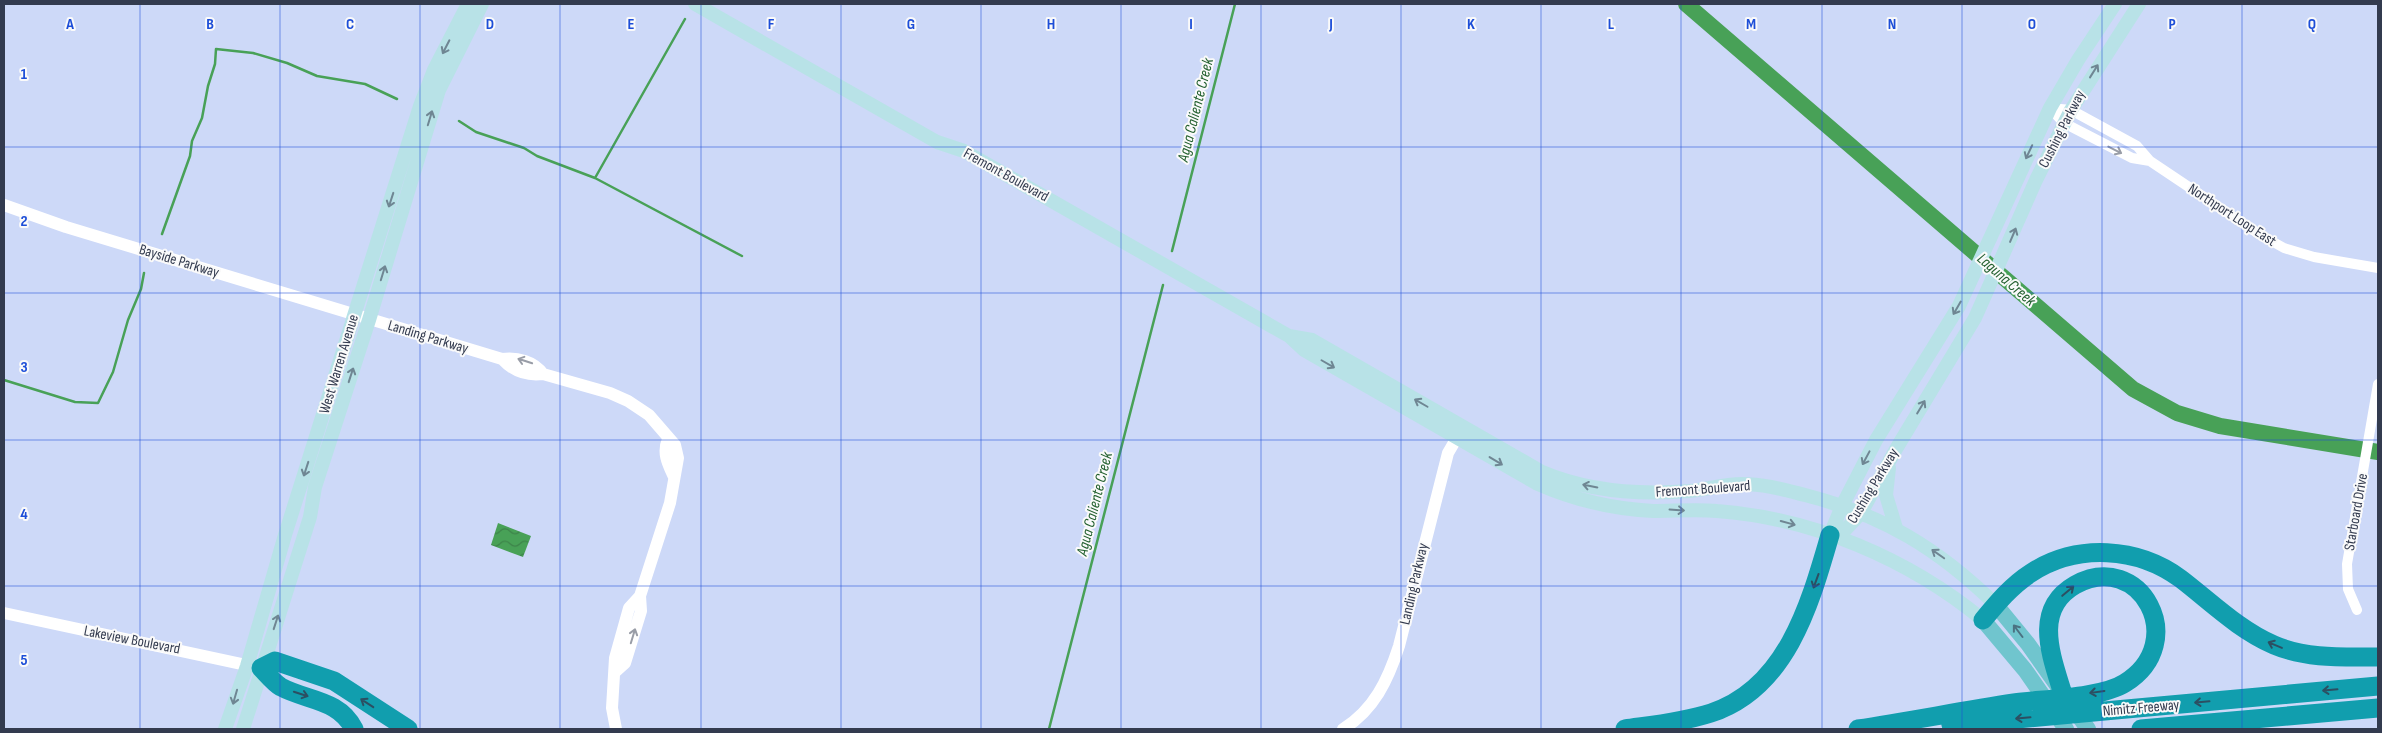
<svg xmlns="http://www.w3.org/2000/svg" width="2382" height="733" font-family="'Sofia Sans Condensed',sans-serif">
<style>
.water{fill:url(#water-waves)}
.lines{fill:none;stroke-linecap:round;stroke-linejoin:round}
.stream{stroke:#48a157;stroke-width:2.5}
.river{stroke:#48a157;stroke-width:16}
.minor{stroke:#fff;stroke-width:10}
.tertiary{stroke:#fff;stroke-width:12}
.secondary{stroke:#b8e2e7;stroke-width:14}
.primary{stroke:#70c5ce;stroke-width:16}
.motorway{stroke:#119eae;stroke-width:19}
.oneway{stroke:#6f8693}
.oneway2{stroke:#999da7}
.oneway3{stroke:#2c4f62}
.oneway4{stroke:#4b7282}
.grid{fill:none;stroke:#1d4ed8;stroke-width:1;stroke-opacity:0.55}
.labels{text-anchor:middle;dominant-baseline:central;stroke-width:4;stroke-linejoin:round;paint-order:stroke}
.street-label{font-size:15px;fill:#333b4f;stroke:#fafafa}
.water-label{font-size:16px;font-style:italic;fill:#246130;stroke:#fafafa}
.grid-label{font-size:16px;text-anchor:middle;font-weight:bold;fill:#1d4ed8;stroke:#fafafa;stroke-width:4;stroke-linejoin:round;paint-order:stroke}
</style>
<defs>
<pattern id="water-waves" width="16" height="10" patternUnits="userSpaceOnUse" patternTransform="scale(1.25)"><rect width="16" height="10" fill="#48a157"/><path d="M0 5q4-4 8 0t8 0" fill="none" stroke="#3d844a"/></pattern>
</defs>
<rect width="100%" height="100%" fill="#cdd9f8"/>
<path class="water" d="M498 523 531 536 523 557 491 545Z"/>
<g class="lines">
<path class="stream" d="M459 121 476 132 524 148 537 156 595 178 685 19
M595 178 742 256
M162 234 190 156 192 141 202 118 208 86 215 64 216 49 253 53 287 63 317 76 365 84 397 99
M1172 251 1235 4
M4 380 75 402 98 403 113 372 128 320 141 289 144 273
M1049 729 1163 285"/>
<path class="river" d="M1686 4 2133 389 2177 413 2220 426 2378 452"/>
<path class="minor" d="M2050 108 2071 110 2137 146 2150 161 2259 234 2284 248 2314 257 2378 268
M2050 108 2064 123 2132 158 2150 161
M2357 610 2348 589 2347 564 2378 384"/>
<path class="tertiary" d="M4 205 66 227 502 359C517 357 534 361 543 374
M502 359C513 371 527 376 543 374L610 393 628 401 649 415 675 445 678 458 670 503 640 596 641 611 625 663 615 672
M668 439C662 453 668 464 674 477
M4 613 255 667
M616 729 612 708 615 658 629 608 640 596
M1343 729C1374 710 1388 680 1399 646L1448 453 1462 429"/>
<path class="secondary" d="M695 4 937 142 964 151 1289 336 1304 350 1536 483C1574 500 1612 509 1653 511 1674 511 1696 509 1717 511 1813 518 1909 559 1983 620
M1289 336 1312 340 1542 472C1589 492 1639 495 1690 491 1708 489 1724 484 1742 484 1764 484 1785 490 1805 495 1883 515 1939 549 1996 605
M1889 468 1886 495 1896 528
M1830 535 1845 530 1861 513 1896 449 1975 318 2036 180 2071 110 2139 4
M1830 535 1842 506 1876 440 1959 306 2050 108 2078 60 2115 4
M225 729 247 666 285 535 420 106 434 70 468 4
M243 729 310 517 315 487 369 320 439 90 482 4"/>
<path class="primary" d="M1996 605 2028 644 2088 729
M1983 620 2025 670 2066 729"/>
<path class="motorway" d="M1983 620C1997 603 2012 585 2031 573 2077 543 2138 547 2181 579 2211 602 2239 630 2274 645 2307 659 2342 657 2378 657
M1951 725 2378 686
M354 729C339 699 307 701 281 687 274 683 267 674 261 668L275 661 334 681 408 729
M1625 729C1653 725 1683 722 1711 713 1787 688 1810 604 1830 535
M1858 729C1910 721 1962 711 2014 703 2043 699 2102 698 2125 683 2191 642 2140 549 2075 585 2033 609 2051 655 2062 691
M2141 729 2378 708"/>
</g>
<defs><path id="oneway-shaft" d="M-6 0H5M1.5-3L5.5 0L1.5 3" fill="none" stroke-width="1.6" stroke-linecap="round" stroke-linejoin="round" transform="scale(1.25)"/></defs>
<g class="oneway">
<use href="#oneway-shaft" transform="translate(446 47) rotate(117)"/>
<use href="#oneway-shaft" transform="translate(2094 71) rotate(-58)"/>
<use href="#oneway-shaft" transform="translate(430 118) rotate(-73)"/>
<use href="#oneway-shaft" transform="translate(2029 152) rotate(115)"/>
<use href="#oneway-shaft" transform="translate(391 200) rotate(108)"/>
<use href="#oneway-shaft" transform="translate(2013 235) rotate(-67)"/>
<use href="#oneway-shaft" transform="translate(383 273) rotate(-73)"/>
<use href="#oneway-shaft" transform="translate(1957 308) rotate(120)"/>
<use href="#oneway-shaft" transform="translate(1328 364) rotate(30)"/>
<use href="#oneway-shaft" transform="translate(351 375) rotate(-72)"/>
<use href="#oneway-shaft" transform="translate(1421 403) rotate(-150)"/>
<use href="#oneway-shaft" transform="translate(1921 407) rotate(-59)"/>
<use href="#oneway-shaft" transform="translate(1866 458) rotate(118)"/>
<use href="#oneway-shaft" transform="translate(1496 461) rotate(31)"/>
<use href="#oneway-shaft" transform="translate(306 469) rotate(108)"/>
<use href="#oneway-shaft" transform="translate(1590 486) rotate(-169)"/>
<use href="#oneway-shaft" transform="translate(1677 510) rotate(4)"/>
<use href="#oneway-shaft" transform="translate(1788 523) rotate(15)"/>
<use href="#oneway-shaft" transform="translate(1938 554) rotate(-145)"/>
<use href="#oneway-shaft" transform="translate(276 622) rotate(-72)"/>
<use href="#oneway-shaft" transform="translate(235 697) rotate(106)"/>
</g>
<g class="oneway2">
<use href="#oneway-shaft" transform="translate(2115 150) rotate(27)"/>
<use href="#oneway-shaft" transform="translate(525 361) rotate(-162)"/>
<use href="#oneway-shaft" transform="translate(633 636) rotate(-73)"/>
</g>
<g class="oneway3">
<use href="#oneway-shaft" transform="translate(1816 581) rotate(110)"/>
<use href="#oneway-shaft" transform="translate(2068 591) rotate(-40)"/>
<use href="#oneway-shaft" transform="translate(2275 645) rotate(-157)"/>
<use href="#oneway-shaft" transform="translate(2330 690) rotate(175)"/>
<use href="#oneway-shaft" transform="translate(2097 692) rotate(172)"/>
<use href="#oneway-shaft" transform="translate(301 694) rotate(18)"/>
<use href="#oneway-shaft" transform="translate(2202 702) rotate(175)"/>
<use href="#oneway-shaft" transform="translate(367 703) rotate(-147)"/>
<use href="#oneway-shaft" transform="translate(2023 718) rotate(175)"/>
</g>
<use class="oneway4" href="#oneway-shaft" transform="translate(2018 631) rotate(-127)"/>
<path class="grid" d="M140 4V729M280 4V729M420 4V729M560 4V729M701 4V729M841 4V729M981 4V729M1121 4V729M1261 4V729M1401 4V729M1541 4V729M1681 4V729M1822 4V729M1962 4V729M2102 4V729M2242 4V729M4 147H2378M4 293H2378M4 440H2378M4 586H2378"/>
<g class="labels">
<g class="street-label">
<text transform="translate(2062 129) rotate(-63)">Cushing Parkway</text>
<text transform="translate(1006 175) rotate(29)">Fremont Boulevard</text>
<text transform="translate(2232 215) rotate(33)">Northport Loop East</text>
<text transform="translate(179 261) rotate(17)">Bayside Parkway</text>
<text transform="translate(428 337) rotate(17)">Landing Parkway</text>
<text transform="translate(339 364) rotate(-73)">West Warren Avenue</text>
<text transform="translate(1873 486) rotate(-59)">Cushing Parkway</text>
<text transform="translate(1703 489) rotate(-4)">Fremont Boulevard</text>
<text transform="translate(2356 512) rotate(-80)">Starboard Drive</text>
<text transform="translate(1414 584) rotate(-77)">Landing Parkway</text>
<text transform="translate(132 640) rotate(11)">Lakeview Boulevard</text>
<text transform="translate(2141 708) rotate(-5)">Nimitz Freeway</text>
</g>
<g class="water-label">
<text transform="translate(1196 110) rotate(-76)">Agua Caliente Creek</text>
<text transform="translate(2006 280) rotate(41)">Laguna Creek</text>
<text transform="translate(1095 504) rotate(-76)">Agua Caliente Creek</text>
</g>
</g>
<g class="grid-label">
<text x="70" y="29">A</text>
<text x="210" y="29">B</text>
<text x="350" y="29">C</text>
<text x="490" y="29">D</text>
<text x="631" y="29">E</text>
<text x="771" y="29">F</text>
<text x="911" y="29">G</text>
<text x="1051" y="29">H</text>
<text x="1191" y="29">I</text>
<text x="1331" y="29">J</text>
<text x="1471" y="29">K</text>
<text x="1611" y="29">L</text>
<text x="1751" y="29">M</text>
<text x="1892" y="29">N</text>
<text x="2032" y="29">O</text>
<text x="2172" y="29">P</text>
<text x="2312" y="29">Q</text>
<text x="24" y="79">1</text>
<text x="24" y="226">2</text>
<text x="24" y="372">3</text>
<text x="24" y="519">4</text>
<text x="24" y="665">5</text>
</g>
<rect width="2382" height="733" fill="none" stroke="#333b4f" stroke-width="10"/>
</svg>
